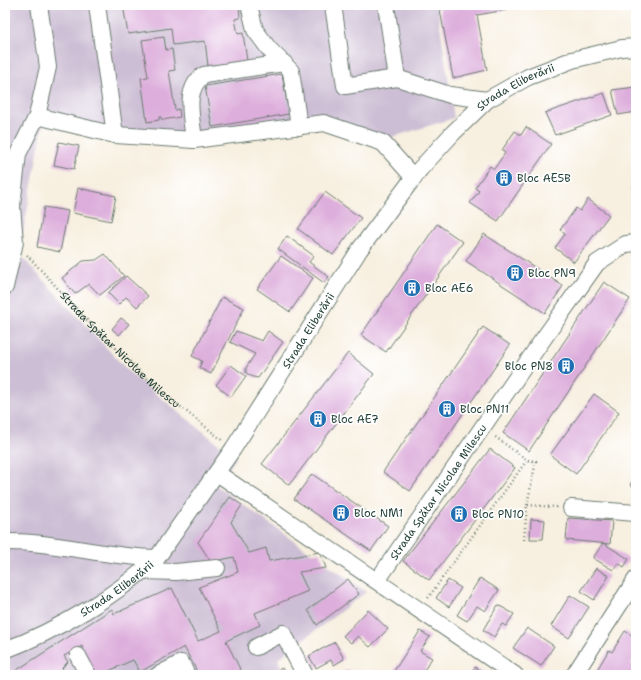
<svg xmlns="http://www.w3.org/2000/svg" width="641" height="680" font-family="'Shantell Sans',sans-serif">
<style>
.industrial{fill:#ccbed4}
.building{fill:#ddaedc}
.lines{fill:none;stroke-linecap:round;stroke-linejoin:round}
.minor-casing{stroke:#6b7b70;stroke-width:18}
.path{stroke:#6b7b70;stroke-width:2.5;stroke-dasharray:1 3;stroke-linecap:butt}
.minor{stroke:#fff;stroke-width:16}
.labels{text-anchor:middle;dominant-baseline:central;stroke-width:3.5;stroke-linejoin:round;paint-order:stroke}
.street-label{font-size:11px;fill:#1f3d34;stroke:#fff}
.poi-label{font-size:11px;fill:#1f3d34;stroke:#fff;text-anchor:start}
</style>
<rect width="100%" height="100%" fill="#fff"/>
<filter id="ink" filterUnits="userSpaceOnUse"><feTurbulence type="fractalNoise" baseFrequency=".025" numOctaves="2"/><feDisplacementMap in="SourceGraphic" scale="8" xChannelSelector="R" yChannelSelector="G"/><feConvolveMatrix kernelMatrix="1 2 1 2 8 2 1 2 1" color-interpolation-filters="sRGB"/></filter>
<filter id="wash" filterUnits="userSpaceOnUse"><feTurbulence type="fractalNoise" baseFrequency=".012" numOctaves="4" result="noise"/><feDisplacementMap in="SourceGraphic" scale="16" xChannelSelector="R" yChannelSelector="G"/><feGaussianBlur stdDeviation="0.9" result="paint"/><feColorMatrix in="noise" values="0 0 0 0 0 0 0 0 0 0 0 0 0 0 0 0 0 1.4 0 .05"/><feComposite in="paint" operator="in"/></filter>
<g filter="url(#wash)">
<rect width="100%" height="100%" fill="#f7efdf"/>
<path class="industrial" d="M5 5H437L454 118 386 139 332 120 201 134 122 130 45 115 19 254 129 372 236 458 217 486 366 592 278 659 286 675H5Z"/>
<g id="blocks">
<path class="building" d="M123 5H239L240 18 235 19 238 34 243 33 247 61 208 66 205 41 173 45 171 28 128 34Z
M439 5H506V10L477 15 487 70 453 78Z
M164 37 166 50 172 49 175 70 169 71 175 110 179 109 180 117 162 120 161 117H159V120L147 122 141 78 148 77 142 40Z
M282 74 289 114 212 127 205 86Z
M636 87V112L618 115 612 90Z
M604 93 612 115 555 135 545 113Z
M526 127 551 144 498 221 470 203 479 191 475 188 490 166 494 169 505 153 502 150 515 131 521 135Z
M59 142 79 146 74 169 54 165Z
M633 185H636V214H633Z
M78 188 116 196 111 221 73 213Z
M325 192 361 218 333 255 298 229Z
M588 199 609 215 574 262 555 248 565 234 560 230 576 208 580 211Z
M44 207 68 211 60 252 37 247Z
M437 224 463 242 386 352 361 335Z
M484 234 563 286 545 313 466 261Z
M287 236 314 256 309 262 329 277 324 283 278 249Z
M105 254 124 276 100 295 89 284 75 294 62 278 83 261 96 260Z
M281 256 313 278 290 312 257 289Z
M126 276 148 296 137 307 126 297 119 304 108 293Z
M604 282 630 299 529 451 503 433Z
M222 297 244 308 211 374 199 368 202 361 192 356Z
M121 318 129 324 119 335 112 329Z
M483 327 510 345 410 491 383 472Z
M236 331 262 341 268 331 283 342 258 378 253 377 246 373V368L255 354 230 342Z
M348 353 374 374 289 485 262 464Z
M231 365 246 376 231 397 216 385Z
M594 394 619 412 576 474 550 455Z
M490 449 515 468 429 580 403 561Z
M312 474 388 526 371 551 294 499Z
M636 475V489L630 485Z
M230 497 242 505 231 522 249 553 266 548 269 561 320 552 326 568 299 572 308 591 255 613 260 625 226 641 243 675H199L184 647 140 672 133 660 100 675H95L82 646 64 656 68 662 62 668 65 673 70 670 73 675H9L112 609 114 614 172 588 198 641 221 631 199 587 238 572 234 557 211 562 198 542Z
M568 518 612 521 610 544 566 540Z
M531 519 545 520 543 539H530Z
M603 543 629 559 624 567 618 563 613 570 593 558Z
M596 568 609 576 594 600 581 591Z
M480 578 499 590 485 611 477 606 467 621 457 615Z
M348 579 359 594 317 625 308 610Z
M448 580 461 588 449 607 436 598Z
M570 595 589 607 569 638 551 626Z
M498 605 514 614 506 626 502 624 494 637 483 630Z
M368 610 388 629 370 647 358 636 351 643 343 636Z
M527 628 554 646 541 666 513 648Z
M420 631 430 637 420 651 432 658 421 675H394L392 674Z
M625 631 636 638V656L631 664 636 667V675H598L595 673 609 650 612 652Z
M335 642 344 659 334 665 331 660 316 668 309 656Z
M475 667 487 675H469Z
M282 668 286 675H269Z
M349 669 352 675H338Z"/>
</g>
</g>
<g filter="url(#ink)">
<use href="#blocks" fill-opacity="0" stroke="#6b7b70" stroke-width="1"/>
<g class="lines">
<defs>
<g id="minor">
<path d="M39 5 48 67 37 116 115 135 194 140C192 119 183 89 204 75L284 63"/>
<path d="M97 5 115 135"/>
<path d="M249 5 255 30 269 49 291 71 299 127"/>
<path d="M333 5 345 86 397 78"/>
<path d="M386 5 397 78 450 95 487 100"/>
<path d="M194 140 324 123 383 143 414 178"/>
<path d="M5 287 15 242 12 206 18 154 37 116"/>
<path d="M217 473 515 675"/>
<path d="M571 508 636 513"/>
<path d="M5 542C56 541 106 558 157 558"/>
<path d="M144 571 176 572 217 568"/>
<path id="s2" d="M377 581 539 345 597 263 626 244 636 243"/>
<path d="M256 647 283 633 305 675"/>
<path id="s3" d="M5 650C56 631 118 595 157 558L233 449 360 249 420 169 453 133 487 100 528 77 572 60 622 48 636 47"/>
<path d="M78 656 88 675"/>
<path d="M158 675 181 663 187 675"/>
<path d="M574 675 636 579"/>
</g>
</defs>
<use href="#minor" class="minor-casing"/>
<g class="path">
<path id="s1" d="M27 255 87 320 156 387 222 440"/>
<path d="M527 505 536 461 527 460"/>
<path d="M524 540 527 505 557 507"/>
<path d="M428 598 527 460 494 436"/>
</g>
<use href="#minor" class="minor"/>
</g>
</g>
<defs>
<symbol id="building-disc" viewBox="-11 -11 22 22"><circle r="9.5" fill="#1f6fb2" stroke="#fff"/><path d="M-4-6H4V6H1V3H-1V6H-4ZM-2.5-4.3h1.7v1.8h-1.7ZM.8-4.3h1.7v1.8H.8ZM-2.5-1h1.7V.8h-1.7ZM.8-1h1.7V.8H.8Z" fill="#fff"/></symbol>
</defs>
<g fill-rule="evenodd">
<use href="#building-disc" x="494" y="168" width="20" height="20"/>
<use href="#building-disc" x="505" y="263" width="20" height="20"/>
<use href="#building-disc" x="402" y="278" width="20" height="20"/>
<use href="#building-disc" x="556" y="356" width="20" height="20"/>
<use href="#building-disc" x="437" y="399" width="20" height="20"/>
<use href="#building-disc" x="308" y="409" width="20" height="20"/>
<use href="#building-disc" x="331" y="503" width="20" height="20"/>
<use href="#building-disc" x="449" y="504" width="20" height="20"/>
</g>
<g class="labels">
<g class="street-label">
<text stroke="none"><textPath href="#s3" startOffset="776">Strada Eliberării</textPath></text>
<text stroke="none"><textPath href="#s3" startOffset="452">Strada Eliberării</textPath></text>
<text stroke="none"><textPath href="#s1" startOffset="133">Strada Spătar Nicolae Milescu</textPath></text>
<text stroke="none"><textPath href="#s2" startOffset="108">Strada Spătar Nicolae Milescu</textPath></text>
<text stroke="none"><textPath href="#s3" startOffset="128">Strada Eliberării</textPath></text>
</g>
<g class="poi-label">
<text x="517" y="178">Bloc AE5B</text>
<text x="528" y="273">Bloc PN9</text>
<text x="425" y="288">Bloc AE6</text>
<text x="553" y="366" text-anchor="end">Bloc PN8</text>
<text x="460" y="409">Bloc PN11</text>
<text x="331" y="419">Bloc AE7</text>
<text x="354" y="513">Bloc NM1</text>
<text x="472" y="514">Bloc PN10</text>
</g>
</g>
<rect width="641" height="680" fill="none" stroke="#fff" stroke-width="20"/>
</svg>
